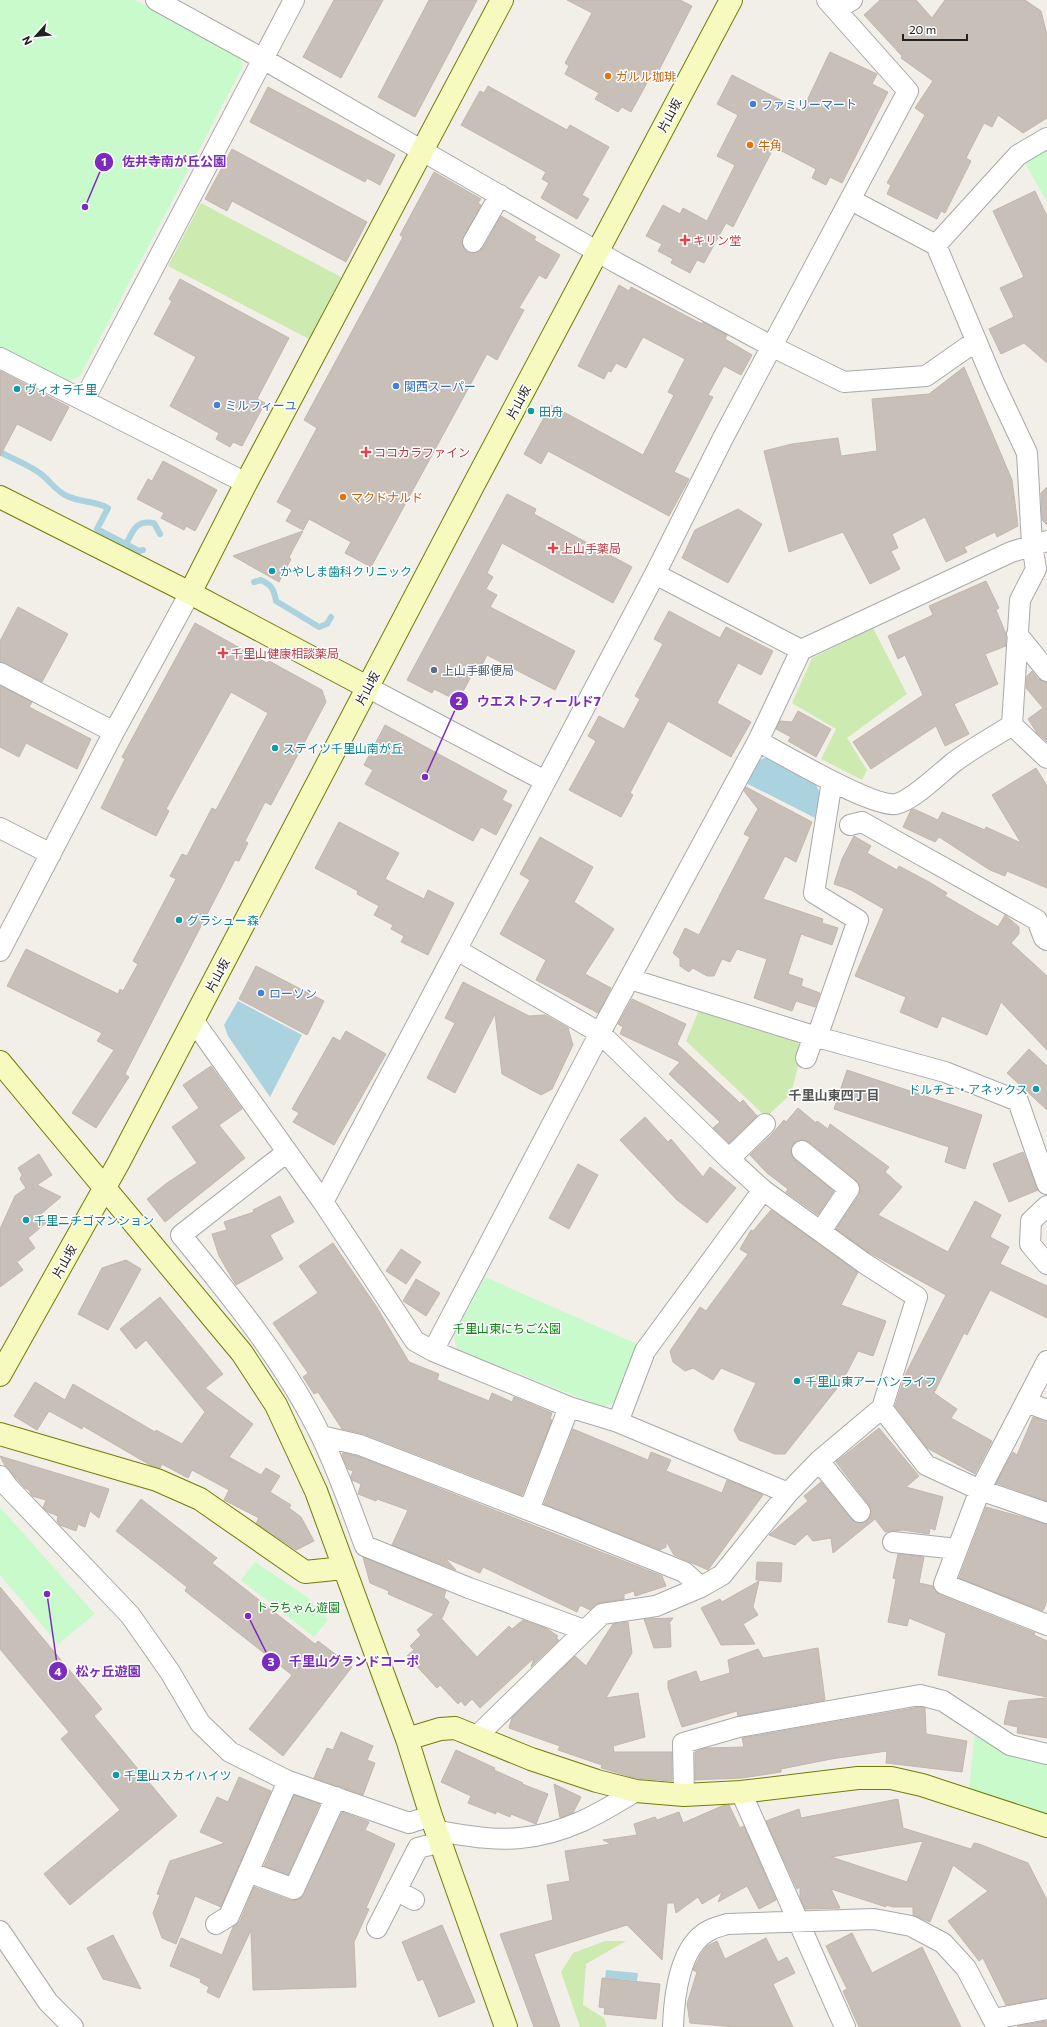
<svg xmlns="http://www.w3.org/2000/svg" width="1047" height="2027" font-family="Commissioner,'Noto Sans JP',sans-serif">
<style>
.grass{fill:#cdebb0}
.park{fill:#c8facc}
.water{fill:#aad3df}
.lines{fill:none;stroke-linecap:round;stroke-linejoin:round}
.stream{stroke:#aad3df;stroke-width:6}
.building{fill:#c7bfb8;stroke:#c4b6ab;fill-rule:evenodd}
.street-casing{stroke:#a9a9a9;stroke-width:22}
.secondary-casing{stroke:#707d05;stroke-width:24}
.street{stroke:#fff;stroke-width:20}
.secondary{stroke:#f7fabf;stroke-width:22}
.food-dot{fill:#e8710a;stroke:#fff;stroke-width:1.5}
.shop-dot{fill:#3f7fe0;stroke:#fff;stroke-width:1.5}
.health-dot{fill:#e0444e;stroke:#fff;stroke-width:1.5}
.culture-dot{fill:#0f9aa8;stroke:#fff;stroke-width:1.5}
.service-dot{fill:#5c6f8a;stroke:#fff;stroke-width:1.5}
.labels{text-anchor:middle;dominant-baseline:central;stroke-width:3;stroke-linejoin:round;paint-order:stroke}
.food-label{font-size:12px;fill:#c56008;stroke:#fff;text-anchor:start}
.shop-label{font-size:12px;fill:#366cbe;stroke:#fff;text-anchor:start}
.street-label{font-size:12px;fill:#222;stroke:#fff}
.health-label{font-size:12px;fill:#be3a42;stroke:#fff;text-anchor:start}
.culture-label{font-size:12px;fill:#0d838f;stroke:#fff;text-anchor:start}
.service-label{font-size:12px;fill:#4e5e75;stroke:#fff;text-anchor:start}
.park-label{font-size:12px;fill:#0c8416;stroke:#fff}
.neighbourhood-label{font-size:13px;font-weight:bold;fill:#555;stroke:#fff}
.leader{fill:none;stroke:#7b2cbf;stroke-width:1.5}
.callout-dot{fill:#7b2cbf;stroke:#fff;stroke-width:1.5}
.mark-label{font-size:12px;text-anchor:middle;font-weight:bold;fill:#fff}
.callout-label{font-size:13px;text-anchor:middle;font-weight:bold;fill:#7b2cbf;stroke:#fff;stroke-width:3;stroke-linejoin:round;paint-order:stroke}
</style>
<rect width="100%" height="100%" fill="#f2efe9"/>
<path class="grass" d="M201 203 341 277 309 339 168 266Z
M873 628 907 694 847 738 867 770 862 780 821 759 836 729 792 703 812 658Z
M699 1010 804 1042 791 1094 766 1117 686 1041Z
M605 1941H626L586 1964 583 2005 604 2018 607 2027H580L561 1972 573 1953Z"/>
<path class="park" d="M0 0H135L238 55 243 66 80 376 67 382 0 347Z
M1047 150V202L1025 163Z
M485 1277 637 1344 616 1402 603 1407 457 1349 454 1335Z
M0 1507 95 1614 58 1644 0 1575Z
M255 1562 307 1597 328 1620 314 1637 241 1580Z
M975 1731 1047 1761V1813L1043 1815 969 1790Z"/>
<path class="water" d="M767 757 814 781 820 793 815 818 746 783 757 761Z
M238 1001 302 1035 270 1097 228 1036 224 1025Z
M606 1970 638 1973 637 1981 605 1978Z"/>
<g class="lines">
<path class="stream" d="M0 452C13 459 29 465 41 474 50 481 56 491 67 496 81 503 94 500 108 508L97 529 139 551 143 550
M126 544C134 530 135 520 154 523L160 534
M254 582 261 580C272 585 274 590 276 601L319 627 327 624 331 617"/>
</g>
<path class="building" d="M334 0H383L341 78 303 57Z
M429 0H477L415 117 378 97Z
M567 0H680L692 6 658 72 654 70 631 112 622 107 618 112 595 99 599 93 565 74 569 66 565 63 592 13Z
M880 0H916L932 18 945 0H1025L1041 11 1047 35V118L1023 133 998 115 992 127 984 123 966 158 971 161 945 213 941 211 937 219 887 194 891 185 887 183 925 115 915 108 933 81 901 58 902 56 864 15Z
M830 52 877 74 872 84 888 92 842 183 830 177 826 185 812 178 816 169 774 147 733 227 726 223 704 263 697 260 690 273 671 263 673 259 658 251 662 244 646 236 663 205 680 214 683 208 707 221 735 165 717 156 738 115 717 104 732 75 802 111Z
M488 86 567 130 570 125 609 147 582 195 589 199 577 219 541 198 549 183 542 179 546 172 461 125 480 91 484 93Z
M268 87 395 155 380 185 367 178 365 182 250 122Z
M232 149 367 222 346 262 232 201 227 211 205 199Z
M434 172 481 199 478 203 481 205 462 242 463 247 467 252 473 253 483 248 501 216 536 237 534 240 560 255 546 279 539 275 519 308 524 310 497 360 487 354 371 567 345 553 351 542 309 519 303 530 286 521 292 510 277 502 317 428 304 420 403 237 400 235Z
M1035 191 1047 216V363L1024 343 1001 354 989 329 1014 317 1000 288 1024 277 993 211Z
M180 279 289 338 257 399 265 403 242 446 233 442 230 447 216 439 219 433 170 406 196 357 154 334 172 301 169 299Z
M619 285 629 291 631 287 702 324 703 322 727 335 725 339 752 355 741 375 724 366 708 395 713 397 674 472 689 479 669 516 548 451 541 464 524 454 551 405 643 455 674 395 668 392 685 359 643 337 626 368 616 363 611 372 608 371 604 379 578 366Z
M964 367 1012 480 1018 526 997 537 995 532 964 547 967 552 946 562 925 517 892 534 898 548 891 551 900 569 870 584 843 532 789 552 764 451 792 444 838 438 841 456 877 451 872 399 929 394Z
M0 371 69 407 51 441 17 424 0 456Z
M163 461 217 490 195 531 186 526 184 530 161 518 164 513 137 499 148 479 152 481Z
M1047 487V525L1042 520 1041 493Z
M507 494 536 509 534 514 632 567 613 603 502 543 487 573 493 577 486 589 497 595 490 607 575 651 555 690 487 655 479 671 475 669 458 701 434 689 432 693 407 680Z
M738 509 762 524 728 583 682 558 695 530Z
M303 531 289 557 291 559 279 582 233 556Z
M986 581 999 608 996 610 1006 634V646L985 654 998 684 954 704 969 734 945 746 936 726 871 769 853 742 923 695 905 655 898 659 888 636 933 615 929 606Z
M18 607 68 634 42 682 0 662V641Z
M669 611 720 638 726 627 773 651 761 675 738 663 717 703 751 722 731 757 668 721 630 793 633 795 621 817 569 790 596 741 588 736 599 716 624 729 640 699 635 696 663 644 654 639Z
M195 623 267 663 269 661 322 690 326 702 271 805 265 802 245 841 248 843 239 861 235 860 125 1074 129 1077 96 1128 72 1113 114 1050 97 1041 102 1033 7 986 26 949 118 994 120 989 123 991 138 964 133 961 176 879 170 876 182 854 187 856 212 808 216 810 268 713 231 692 166 809 169 811 156 836 101 808 125 759 122 757Z
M1032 671 1038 679 1047 682V742L1037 733 1028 719 1043 708 1026 688 1027 676Z
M0 686 32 702 29 707 91 739 77 769 26 743 19 757 0 747Z
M798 711 831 729 816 757 788 741 791 737 776 729 780 721 792 722Z
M385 725 507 791 502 800 512 805 496 835 481 827 473 841 365 784 373 770 364 765Z
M1036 768 1047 786V888L1007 871 1005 876 990 870 939 837 935 842 903 827 911 810 914 809 938 820 942 812 985 830 986 827 1021 843 992 795Z
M746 787 812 822 796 862 785 856 763 899 823 919 822 923 838 928 832 945 801 934 788 974 803 979 801 986 820 993 815 1007 796 1001 792 1011 754 998 767 959 737 949 730 962 722 959 714 976H707L693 968 689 972 680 966V959L673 953 685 928 699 935 750 837 744 834 758 809 744 791Z
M339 822 399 853 385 879 424 899 428 890 454 903 428 955 401 942 404 936 391 929 393 925 374 915 379 906 357 894 358 891 315 868Z
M854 836 871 846 867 853 897 870 899 866 929 882 947 893 945 896 998 927 1005 915 1019 927V934L1011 943 1047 976V1050L1001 1002 987 1035 942 1016 937 1028 900 1012 906 997 855 976 884 909 851 890 834 884 842 859Z
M540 837 593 867 574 902 614 929 585 974 611 988 598 1013 536 980 546 960 500 934 530 880 520 874Z
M256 966 324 1001 307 1035 239 999Z
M463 982 529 1016 545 1015 568 1028 573 1045 552 1089 541 1095 502 1074 495 1014 455 1093 427 1078 455 1023 445 1018Z
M632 999 686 1024 677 1044 740 1103 743 1100 757 1116 729 1143 713 1128 720 1122 669 1074 680 1062 620 1034 623 1027 618 1024Z
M346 1031 386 1054 334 1145 293 1122 299 1113 292 1109 333 1037 340 1041Z
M1029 1049 1047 1066V1110L1007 1073Z
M211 1066 242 1109 219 1125 245 1158 165 1222 147 1199 167 1183 197 1163 172 1127 199 1108 183 1085Z
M847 1070 982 1115 965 1169 945 1162 949 1147 834 1109Z
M798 1108 816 1123 817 1121 828 1129 830 1124 889 1167 885 1172 902 1187 878 1215 948 1252 975 1201 1001 1215 990 1237 1009 1247 1000 1264 1047 1286V1318L990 1290 967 1335 964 1333 934 1393 957 1409 951 1418 992 1441 975 1474 927 1448 895 1406 905 1375 946 1295 868 1252 836 1229 859 1195 860 1185 856 1180 809 1142 803 1140H798L793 1144 791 1155 795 1160 834 1191 818 1215 786 1192 788 1189 767 1173 750 1155 773 1133 784 1120 786 1122Z
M645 1117 668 1142 671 1139 703 1177 710 1167 736 1188 707 1223 677 1200 620 1140Z
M1023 1152 1038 1190 1009 1202 993 1164Z
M39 1154 52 1175 37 1185 61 1197 41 1214 47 1222 28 1238 35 1248 17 1262 23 1270 0 1287V1229L15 1196 26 1188 20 1179 22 1175 18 1168Z
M578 1164 598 1175 569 1229 549 1218Z
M280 1196 294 1222 270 1235 283 1259 236 1285 219 1256 212 1234 227 1230 224 1222 254 1212 253 1210Z
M771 1210 858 1272 841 1305 886 1321 873 1356 858 1351 842 1382 785 1454H775L739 1440 734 1430 756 1383 721 1368 713 1380 693 1368 685 1371 673 1362 670 1351 700 1307 706 1311 748 1254 740 1249 751 1230 753 1231Z
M333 1243 376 1306 409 1362 439 1374 437 1380 489 1401 492 1393 512 1402 514 1397 552 1413 550 1419 552 1420 522 1495 364 1434 342 1429 318 1392 314 1394 303 1377 308 1373 273 1323 318 1293 299 1266Z
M401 1249 421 1262 406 1284 386 1271Z
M126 1260 141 1269 108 1330 78 1314 102 1268Z
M416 1279 440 1293 426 1316 403 1301Z
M160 1297 223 1374 205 1388 253 1424 229 1457 261 1475 266 1468 280 1476 270 1492 291 1505 289 1508 301 1517 314 1541 296 1550 256 1523 259 1518 224 1500 229 1490 192 1470 188 1478 162 1464 160 1468 150 1465 83 1426 82 1429 49 1411 37 1430 14 1416 35 1382 65 1400 73 1384 155 1432 156 1430 182 1444 205 1412 146 1340 136 1349 120 1329Z
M1033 1417 1047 1421V1501L996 1483 1013 1452 1017 1455Z
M879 1428 919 1476 906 1487 943 1497 935 1530 930 1528 929 1534 903 1530 885 1532 875 1519 833 1553 831 1538 813 1541 807 1534 795 1545 769 1535 808 1501 804 1496 821 1482 851 1519 861 1523 867 1521 871 1511 869 1505 836 1462Z
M573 1429 648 1460 651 1452 671 1460 666 1471 722 1493 727 1480 763 1495 708 1570 674 1555 666 1541V1547L660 1550 544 1504Z
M343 1453 357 1456 662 1576 666 1586 635 1596 634 1591 624 1594V1599L600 1603 590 1610 580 1605 577 1612 483 1567 480 1573 445 1558 456 1570 392 1545 408 1510 377 1499 376 1501 358 1494 361 1484 352 1480 351 1476 353 1471 348 1469 342 1455Z
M0 1456 109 1489 99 1518 90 1511 85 1527 78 1524 76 1531 60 1525 57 1521 58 1516 48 1512 43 1508 46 1500 32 1496 29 1490 25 1488 5 1466Z
M141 1499 217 1558 212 1563 315 1644 318 1641 352 1667 283 1756 249 1729 292 1675 185 1591 187 1587 116 1531Z
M986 1507 1047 1524V1601L1043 1611 959 1578Z
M898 1554 924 1557 919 1583 933 1586 935 1591 940 1595 1035 1633 1034 1635 1047 1641V1697L938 1675 946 1633 909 1618 907 1626 888 1622 896 1579 893 1578Z
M363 1557 446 1591 444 1597 449 1602 442 1618 439 1616 477 1657 509 1626 512 1629 523 1620 546 1628 558 1636 556 1638 559 1640 531 1667 534 1658 480 1708 472 1699 465 1706 461 1701 458 1704 440 1685 437 1688 407 1656 414 1650 410 1646 421 1635 417 1630 434 1614 388 1594 389 1591 370 1583Z
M757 1562 782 1563 781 1582 756 1580Z
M759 1581 753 1607 758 1615 743 1624 755 1644 721 1645 701 1608 720 1599 722 1602Z
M0 1587 102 1709 94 1716 177 1816 70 1905 44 1874 120 1810 61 1739 69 1732 0 1649Z
M673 1618 668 1625 670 1624 671 1647 654 1648 644 1619Z
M628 1622 632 1653 606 1698 638 1693 645 1737 613 1746 614 1752H672V1781L635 1778 601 1768 602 1765 558 1750 560 1746 509 1728 512 1718 575 1656 586 1666 613 1624Z
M818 1648 825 1700 738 1716 737 1711 682 1727 668 1688V1681L696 1671 700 1682 730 1673 728 1660 758 1649 763 1658Z
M1047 1698V1738L1017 1733 1018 1727 1004 1724 1009 1701Z
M920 1707 925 1708 926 1734 967 1741 962 1772 886 1763 887 1751 831 1759 781 1769V1772L742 1778 695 1780V1752L706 1748 744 1747 742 1738Z
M341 1732 373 1746 367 1760 375 1763 363 1795 314 1778 327 1748 333 1750Z
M456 1750 495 1768 494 1770 523 1783 522 1784 548 1794 536 1824 511 1814 510 1817 496 1811V1814L468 1803 471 1796 441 1782Z
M239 1777 271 1791 221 1907 195 1896 176 1944 162 1938 153 1913 160 1895 157 1894 170 1861 225 1843 200 1832 217 1797 228 1802Z
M554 1784 581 1797 573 1813 560 1818Z
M294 1795 320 1804 288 1875 264 1866Z
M898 1799 903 1828 971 1849 974 1843 979 1844 1028 1863 1047 1900V1998L1006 2005 983 1958 979 1961 948 1921 988 1891 953 1865 930 1922 913 1915V1907H893L886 1905V1907L831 1889 840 1908 805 1909 800 1897V1887L797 1889 766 1821 799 1809 801 1818ZM923 1841 907 1882 831 1857Z
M729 1805 740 1828 744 1826 776 1900 759 1909 747 1886 718 1902 722 1892 702 1904 698 1897 676 1913 674 1903H667L662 1960 627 1925 534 1954 560 2027H534L500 1934 553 1920 547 1885 570 1881 565 1851 611 1844 603 1840 637 1835 634 1824 655 1817 657 1820 679 1812 683 1823 722 1806Z
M342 1812 369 1822 365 1830 395 1844 366 1908 369 1909 354 1942 356 1987 253 1990 251 1930 219 1998 207 1992 209 1987 200 1982 201 1979 170 1966 181 1938 222 1955 233 1927 240 1921 254 1887 290 1900H296L301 1898Z
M442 1925 475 2002 439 2017 423 1979 418 1981 402 1942Z
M852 1933 872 1973 922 1947 961 2027H859L843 1991 847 1989 826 1946Z
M113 1935 141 1989 103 1979 87 1948Z
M766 1938 778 1962 787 1957 795 1973 773 1984 793 2027H735L690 2023 687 2004 697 1972 693 1970 701 1954 707 1946 717 1941 725 1959Z
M602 1978 660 1984 656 2019 604 2014 605 2008 599 2007Z
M1047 2021V2027L1017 2026Z"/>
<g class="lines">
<defs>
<path id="street" d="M156 0 263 59 617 263 773 347 844 382 926 376 976 341
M836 10 852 0
M851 200 936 245 994 383 1027 453 1032 545 1036 569 1020 600 1012 725
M473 242 500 195
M936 245 1018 155 1047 138
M0 358 246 483
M84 400 294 0
M655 574 801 650
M1017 634 1047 671
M0 673 114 732
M367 687 545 781
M1012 725 1047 758
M758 741C782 754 873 808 896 804 912 801 939 774 953 763 971 749 992 738 1012 725
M850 825 862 822 1037 920 1044 938 1047 940
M0 828 51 854
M457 950 600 1033 729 1159 763 1190 864 1263 917 1297 882 1408 926 1465 980 1490 1047 1513
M0 951 114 732 190 593
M630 979 817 1037 945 1072 1018 1101 1047 1184
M193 1020 323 1202 415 1341 433 1351 569 1407 618 1422 788 1493
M806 1058 811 1044 817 1037 858 920 814 893 832 781
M802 1151 849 1189 821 1231
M287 1152 181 1235C233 1299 285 1362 321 1436 338 1471 351 1509 365 1546L469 1588 584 1630
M729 1159 765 1124
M323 1202 655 574 724 436 908 91 827 0
M1047 1206 1031 1221 1030 1244 1047 1264
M433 1351 600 1033 758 741 801 650 1011 552 1047 541
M1047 1361 980 1490 944 1584 1047 1625
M1026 1402 1047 1410
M618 1422 645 1351 763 1190
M321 1436 360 1445 562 1523 684 1572 701 1587
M819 1461 860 1512
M0 1476 8 1487 130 1615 170 1672 200 1723 230 1752 288 1781 409 1823 431 1816
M529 1510 569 1407
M893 1542 957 1549
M476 1737 602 1614 656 1606 701 1587 722 1575 788 1493 819 1461 882 1408
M741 1792 845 2027
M684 1795 683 1743 739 1727 920 1695 943 1701 1010 1745 1047 1754
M437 1831C464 1835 493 1841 520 1838 565 1834 599 1814 636 1791
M248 1872 294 1889 336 1797
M396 1890 414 1900
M216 1924 229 1916 288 1781
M377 1928 418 1848 441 1842
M0 1931 48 2002 73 2027
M993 2019 1047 2009
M673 2027C674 1998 679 1945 710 1930 715 1927 722 1926 727 1924L874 1919 911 1926 943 1943 966 1968 997 2027"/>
<path id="secondary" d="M0 497 190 593 367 687
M190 593 246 483 502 0
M0 1062 242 1353 276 1405 316 1491 407 1739 431 1816 506 2027
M0 1375 119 1162 473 486 731 0
M0 1434 157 1480 200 1499 305 1572 344 1568
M407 1739 440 1729 455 1728 531 1759 597 1781 636 1791 684 1795 741 1792 858 1778H891L922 1785 1047 1826"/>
</defs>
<use href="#street" class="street-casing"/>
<use href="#secondary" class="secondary-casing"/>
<use href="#street" class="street"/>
<use href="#secondary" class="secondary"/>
</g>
<g class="food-dot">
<circle cx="608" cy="76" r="4"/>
<circle cx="750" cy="145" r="4"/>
<circle cx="343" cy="497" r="4"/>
</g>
<g class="shop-dot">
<circle cx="753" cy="104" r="4"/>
<circle cx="396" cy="386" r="4"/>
<circle cx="217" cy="405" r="4"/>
<circle cx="261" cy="993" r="4"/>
</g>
<g class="health-dot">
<path d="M683 234h4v4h4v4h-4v4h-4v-4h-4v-4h4z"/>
<path d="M364 446h4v4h4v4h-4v4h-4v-4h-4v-4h4z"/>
<path d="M551 542h4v4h4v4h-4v4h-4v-4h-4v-4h4z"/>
<path d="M221 647h4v4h4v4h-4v4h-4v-4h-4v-4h4z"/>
</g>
<g class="culture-dot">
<circle cx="17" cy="389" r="4"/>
<circle cx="531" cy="411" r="4"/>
<circle cx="272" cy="571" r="4"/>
<circle cx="275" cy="748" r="4"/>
<circle cx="179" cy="920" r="4"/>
<circle cx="1036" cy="1089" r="4"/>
<circle cx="26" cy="1220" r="4"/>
<circle cx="797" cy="1381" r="4"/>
<circle cx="116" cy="1775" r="4"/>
</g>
<circle class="service-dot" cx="434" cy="670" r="4"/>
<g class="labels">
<g class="food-label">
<text x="616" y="76">ガルル珈琲</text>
<text x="758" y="145">牛角</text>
<text x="351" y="497">マクドナルド</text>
</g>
<g class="shop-label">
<text x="761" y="104">ファミリーマート</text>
<text x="404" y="386">関西スーパー</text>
<text x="225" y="405">ミルフィーユ</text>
<text x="269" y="993">ローソン</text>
</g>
<g class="street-label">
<text transform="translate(669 115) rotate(-62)">片山坂</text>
<text transform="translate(518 402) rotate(-62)">片山坂</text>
<text transform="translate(367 688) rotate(-62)">片山坂</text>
<text transform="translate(217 975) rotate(-62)">片山坂</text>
<text transform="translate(64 1261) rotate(-61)">片山坂</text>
</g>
<g class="health-label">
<text x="693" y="240">キリン堂</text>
<text x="374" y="452">ココカラファイン</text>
<text x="561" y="548">上山手薬局</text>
<text x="231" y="653">千里山健康相談薬局</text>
</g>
<g class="culture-label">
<text x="25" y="389">ヴィオラ千里</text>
<text x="539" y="411">田舟</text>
<text x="280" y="571">かやしま歯科クリニック</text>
<text x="283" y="748">ステイツ千里山南が丘</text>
<text x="187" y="920">グラシュー森</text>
<text x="1028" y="1089" text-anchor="end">ドルチェ・アネックス</text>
<text x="34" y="1220">千里ニチゴマンション</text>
<text x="805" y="1381">千里山東アーバンライフ</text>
<text x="124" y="1775">千里山スカイハイツ</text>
</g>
<g class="service-label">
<text x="442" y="670">上山手郵便局</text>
</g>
<g class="park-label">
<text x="507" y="1328">千里山東にちご公園</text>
<text x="298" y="1607">トラちゃん遊園</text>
</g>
<g class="neighbourhood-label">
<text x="834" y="1095">千里山東四丁目</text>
</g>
</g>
<path class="leader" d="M85 207L104 162M425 777L459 701M248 1616L271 1662M47 1594L58 1671"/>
<g class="callout-dot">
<circle cx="85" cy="207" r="4"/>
<circle cx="425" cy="777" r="4"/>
<circle cx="248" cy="1616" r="4"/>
<circle cx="47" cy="1594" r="4"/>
<circle cx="104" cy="162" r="10"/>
<circle cx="459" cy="701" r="10"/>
<circle cx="271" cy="1662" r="10"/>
<circle cx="58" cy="1671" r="10"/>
</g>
<g class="mark-label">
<text x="104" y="166">1</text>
<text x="459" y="705">2</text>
<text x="271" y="1666">3</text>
<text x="58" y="1676">4</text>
</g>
<g class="callout-label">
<text x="174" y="166">佐井寺南が丘公園</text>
<text x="539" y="706">ウエストフィールド7</text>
<text x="354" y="1666">千里山グランドコーポ</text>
<text x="108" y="1676">松ヶ丘遊園</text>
</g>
<g transform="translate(36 36) rotate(243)" stroke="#ffffff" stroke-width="3" paint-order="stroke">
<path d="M0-3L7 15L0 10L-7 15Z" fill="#222222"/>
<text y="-6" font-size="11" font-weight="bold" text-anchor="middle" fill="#222222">N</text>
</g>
<path d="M903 34v6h64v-6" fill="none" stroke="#222222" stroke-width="2"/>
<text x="909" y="34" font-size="12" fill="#222222" stroke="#ffffff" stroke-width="3" paint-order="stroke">20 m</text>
</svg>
